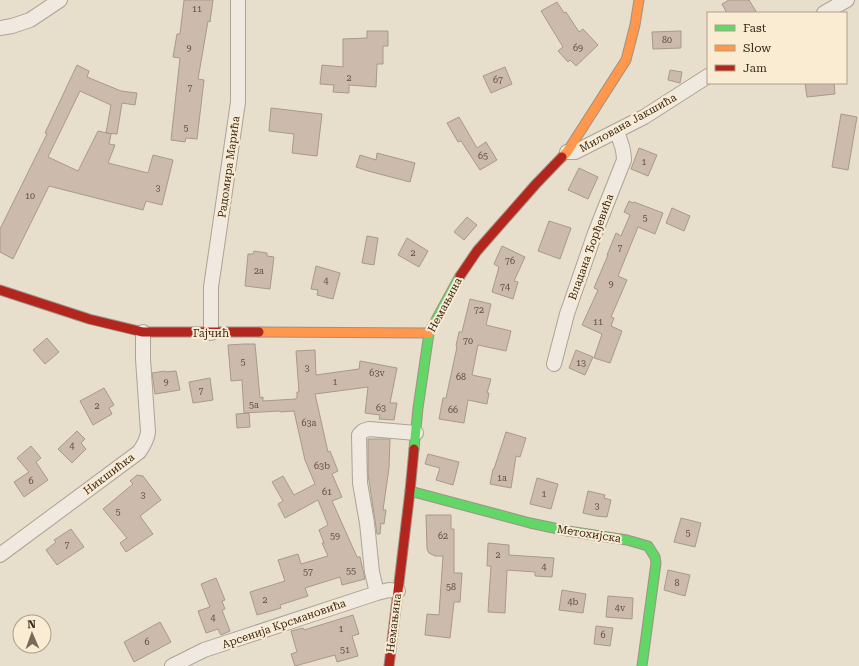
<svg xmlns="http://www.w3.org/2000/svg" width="859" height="666" font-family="'Roboto Serif',serif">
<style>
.building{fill:#ccbbad;stroke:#a8998b}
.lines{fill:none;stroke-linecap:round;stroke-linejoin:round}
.street-casing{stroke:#ada396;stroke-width:16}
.fast-casing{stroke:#9c9286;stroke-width:11}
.slow-casing{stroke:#9c9286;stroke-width:11}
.jam-casing{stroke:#9c9286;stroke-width:11}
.street{stroke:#efe9df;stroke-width:14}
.fast{stroke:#63d668;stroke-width:9}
.slow{stroke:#ff974d;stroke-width:9}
.jam{stroke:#b3261e;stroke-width:9}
.labels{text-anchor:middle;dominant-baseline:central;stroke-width:4;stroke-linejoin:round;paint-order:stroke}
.number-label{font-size:9px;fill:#614e40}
.street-label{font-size:11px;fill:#3d2a1c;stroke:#f9ecd2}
</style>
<rect width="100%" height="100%" fill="#e8decc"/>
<path class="building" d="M184 0H213L210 22 208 21 198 79 204 80 197 139 186 138 185 142 171 140 180 58 173 57 177 34H180Z
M729 0H749L757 13H727L722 4Z
M557 2 564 13 566 12 579 32 583 29 598 45 576 66 570 60 568 62 558 51 563 47 541 11Z
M367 31H388V46H383V64H377L376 87 349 85V93L333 92 334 85 320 84 322 65 343 67V39L367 38Z
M681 31V48L653 49 652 32Z
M77 65 89 71 87 77 121 91 137 93 135 105 122 103 117 134 106 133 111 105 80 91 48 157 78 171 98 131 111 134 109 144 115 145 108 163 148 173 153 155 173 160 162 205 146 201 143 210 49 186 13 259 0 252V229L47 134 45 133Z
M505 67 512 84 491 93 483 76Z
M670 70 682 72 680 83 668 80Z
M805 83H834L835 94 807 97Z
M271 108 322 114 317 156 292 153 294 134 269 131Z
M841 114 857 117 848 170 832 167Z
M459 117 477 148 486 142 497 160 480 170 461 141 458 142 447 123Z
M639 148 657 155 648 176 631 169Z
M377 153 415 163 410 182 368 171 356 167 360 155 376 160Z
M579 168 598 177 588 199 568 190Z
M629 201 633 203 634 202 663 213 655 234 638 227 618 276 627 280 611 317 614 318 611 326 622 331 610 363 594 358 602 334 582 325 598 290 594 288 608 255H607L616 233 621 236 630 215 624 212Z
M672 208 690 216 684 231 666 223Z
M467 217 477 225 464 240 454 232Z
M549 221 571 228 560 259 538 251Z
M367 236 378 238 374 265 362 263Z
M407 238 428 251 419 267 398 255Z
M502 246 525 257 514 281 518 282 513 299 492 292 499 267 494 264Z
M254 251 267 253V256L274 257 270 289 245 286 248 254H253Z
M316 266 340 273 333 299 317 295 318 290 311 289Z
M470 299 491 304 486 325 511 331 506 351 478 345 472 375 491 379 487 393H489L487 404 468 400 464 423 439 419 443 398H446L457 347 456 346 459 332H462Z
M47 338 59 352 45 364 33 350Z
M244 344H255L260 398 263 397V401L296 399V398H297V392H299L296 351 315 350 316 375 359 369 360 361 397 368 390 403H397L394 420 379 419 380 415 365 413 368 387 315 394 328 452 330 451 338 471 332 474 342 497 332 501 357 557H360L365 579 342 585 340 577 305 588 308 596 280 605 281 608 257 615 250 592 285 581 278 560 298 554 301 564 328 556 322 543H324L319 530 328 525 318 500 285 518 278 504 283 501 272 482 283 476 294 495 315 484 305 460 294 411 280 412V411L244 413 242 380 231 381 228 345Z
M576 350 593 357 585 375 569 368Z
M165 371V372L176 371 180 390 155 394 152 373Z
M210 378 213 400 193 403 189 382Z
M104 388 114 405 109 408 112 414 93 425 80 401Z
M249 413 250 427 237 428 236 414Z
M77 431 85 439 81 443 86 449 72 463 58 449Z
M506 432 526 438 520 457 516 456 511 488 490 484 493 469H494Z
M368 439H390L389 468 383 510H386L384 524 381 523 380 534H377L368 474Z
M31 446 41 458 36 462 48 480 24 497 14 482 29 472 17 458Z
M428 454 459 462 453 485 436 480 440 468 425 464Z
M137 475 143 476 161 500 140 516 153 534 126 552 120 543 127 538 103 509 133 484 130 481Z
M537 478 558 484 551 509 530 504Z
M588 491 605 495 604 498 611 500 607 517 596 516 583 513Z
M426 515H451V529H454V573H462L460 602H454L450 638 425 635 427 614 439 615 443 556H435L429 553 427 549Z
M681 518 701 523 695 547 674 542Z
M71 529 84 547 57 565 46 550 56 542 54 540Z
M488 543 509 545V555L554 558 552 577 535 576V572L507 570 505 613 488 612 491 566H487Z
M668 570 690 575 685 596 664 590Z
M216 578 225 600 222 601 225 609 222 610 230 631 221 635 218 629 206 633 198 611 210 607 201 584Z
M562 590 586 594 583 613 559 610Z
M608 596 633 598 632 619 606 617Z
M353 615 359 634 352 636 358 656 337 662 335 655 295 666 291 654 297 652 291 631 303 628 304 630Z
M160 622 171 642 134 662 124 642Z
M596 626 613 628 610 646 594 644Z"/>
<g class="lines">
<defs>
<path id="street" d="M824 13 847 0
M0 28 12 26 30 20 60 0
M567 152H575L644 117 708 76
M211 333V287L238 102V0
M554 364 567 314 595 233 624 160C624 149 621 141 616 131
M0 555 139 452C144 445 147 440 148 432L143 359V332
M377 593 372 572 367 523 360 483 359 435 363 431 369 429 416 433
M172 666 204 650 377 593 389 590 398 591"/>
<path id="fast" d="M414 449 418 408 429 333 460 276
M410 491 530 523 568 531 627 540 648 546 655 557 656 563 642 666"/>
<path id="slow" d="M562 157 567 152 626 60 635 25 639 0
M259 332 429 333"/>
<path id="jam" d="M460 276 477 251 536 184 562 157
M0 290 89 319 143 332H259
M389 666 410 491 414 449"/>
</defs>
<use href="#street" class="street-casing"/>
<use href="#fast" class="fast-casing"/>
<use href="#slow" class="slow-casing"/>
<use href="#jam" class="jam-casing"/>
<use href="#street" class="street"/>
<use href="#fast" class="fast"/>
<use href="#slow" class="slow"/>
<use href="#jam" class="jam"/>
</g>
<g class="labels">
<g class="number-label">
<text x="197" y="9">11</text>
<text x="667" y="40">80</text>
<text x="189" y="48">9</text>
<text x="578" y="48">69</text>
<text x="349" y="78">2</text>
<text x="498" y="80">67</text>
<text x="190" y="88">7</text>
<text x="186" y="128">5</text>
<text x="483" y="156">65</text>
<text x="644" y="162">1</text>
<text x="158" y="188">3</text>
<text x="30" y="196">10</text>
<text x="645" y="218">5</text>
<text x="620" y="248">7</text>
<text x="413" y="253">2</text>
<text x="510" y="261">76</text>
<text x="259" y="271">2a</text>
<text x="326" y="281">4</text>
<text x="611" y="284">9</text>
<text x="505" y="287">74</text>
<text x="479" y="310">72</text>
<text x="598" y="322">11</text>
<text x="468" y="341">70</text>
<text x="243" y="362">5</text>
<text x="581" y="363">13</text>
<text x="307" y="368">3</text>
<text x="377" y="373">63v</text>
<text x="461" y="377">68</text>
<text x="166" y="382">9</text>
<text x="335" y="382">1</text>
<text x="201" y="391">7</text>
<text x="254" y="405">5a</text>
<text x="97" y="406">2</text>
<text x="381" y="408">63</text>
<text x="453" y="410">66</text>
<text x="309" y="423">63a</text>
<text x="72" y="446">4</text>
<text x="322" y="466">63b</text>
<text x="502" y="478">1a</text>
<text x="31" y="481">6</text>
<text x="327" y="492">61</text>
<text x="544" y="494">1</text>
<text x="143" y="495">3</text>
<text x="597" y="506">3</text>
<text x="118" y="512">5</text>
<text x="688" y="533">5</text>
<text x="335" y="536">59</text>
<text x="443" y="536">62</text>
<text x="67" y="545">7</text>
<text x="498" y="555">2</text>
<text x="544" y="567">4</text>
<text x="351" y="571">55</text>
<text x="308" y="572">57</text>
<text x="677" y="583">8</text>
<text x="451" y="587">58</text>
<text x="265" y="600">2</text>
<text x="573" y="602">4b</text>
<text x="620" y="608">4v</text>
<text x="213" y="618">4</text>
<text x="341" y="629">1</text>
<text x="603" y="635">6</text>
<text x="147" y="642">6</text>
<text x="345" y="650">51</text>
</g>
<g class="street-label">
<text transform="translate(628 123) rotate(-29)">Милована Јакшића</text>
<text transform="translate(229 167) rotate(-82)">Радомира Марића</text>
<text transform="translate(591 247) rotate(-70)">Владана Ђорђевића</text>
<text transform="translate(445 305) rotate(-62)">Немањина</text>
<text x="211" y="333">Гајчић</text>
<text transform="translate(109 474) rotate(-37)">Никшићка</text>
<text transform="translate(589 534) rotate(9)">Метохијска</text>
<text transform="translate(394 623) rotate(-83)">Немањина</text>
<text transform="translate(284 624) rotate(-19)">Арсенија Крсмановића</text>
</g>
</g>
<rect x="707" y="12" width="140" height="72" fill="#f9ecd2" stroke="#ae9e89"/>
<rect x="715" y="25" width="20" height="6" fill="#63d668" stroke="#ae9e89"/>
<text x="743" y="32" font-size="12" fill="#3d2a1c">Fast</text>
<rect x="715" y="45" width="20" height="6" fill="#ff974d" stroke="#ae9e89"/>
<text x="743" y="52" font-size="12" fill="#3d2a1c">Slow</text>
<rect x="715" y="65" width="20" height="6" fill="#b3261e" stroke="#ae9e89"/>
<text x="743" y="72" font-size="12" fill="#3d2a1c">Jam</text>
<g transform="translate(32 634) rotate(358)"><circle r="19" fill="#f9ecd2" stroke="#ae9e89"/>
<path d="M0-3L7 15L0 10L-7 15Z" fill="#79695a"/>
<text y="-6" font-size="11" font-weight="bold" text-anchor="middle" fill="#3d2a1c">N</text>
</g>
</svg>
